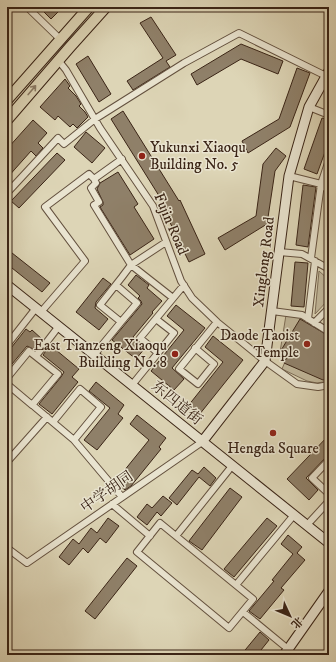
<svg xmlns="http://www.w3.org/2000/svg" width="336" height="662" font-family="'IM FELL DW Pica','Noto Serif SC',serif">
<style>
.green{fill:#c1b79b;stroke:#7e6e58}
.building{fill:#8f8069;stroke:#3a2416}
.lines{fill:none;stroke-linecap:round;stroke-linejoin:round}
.street-casing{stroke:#63503e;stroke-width:8}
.secondary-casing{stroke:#3a2416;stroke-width:11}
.primary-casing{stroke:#3a2416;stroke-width:12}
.street{stroke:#e9e4d0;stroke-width:6}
.secondary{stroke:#e9e4d0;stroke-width:9}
.primary{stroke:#ddd5b6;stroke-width:10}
.oneway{stroke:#8c7c66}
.poi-dot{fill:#8f2418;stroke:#e9e4d0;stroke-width:1.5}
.labels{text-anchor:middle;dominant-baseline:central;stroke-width:3;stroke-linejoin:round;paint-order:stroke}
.poi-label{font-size:15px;fill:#3a2416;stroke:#e9e4d0;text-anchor:end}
.street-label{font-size:15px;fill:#3a2416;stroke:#e9e4d0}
</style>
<rect width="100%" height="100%" fill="#ddd5b6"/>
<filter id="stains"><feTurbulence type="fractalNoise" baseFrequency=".005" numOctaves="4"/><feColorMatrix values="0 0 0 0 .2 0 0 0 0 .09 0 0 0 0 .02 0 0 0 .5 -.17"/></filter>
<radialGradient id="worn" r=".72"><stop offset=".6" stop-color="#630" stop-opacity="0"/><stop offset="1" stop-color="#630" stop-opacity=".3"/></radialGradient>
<path class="green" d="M319 271 329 280V299L315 314Z
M286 315 301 318 329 335V381L317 383 307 381 282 369 287 357 280 352Z"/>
<path class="building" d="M39 7H63L51 19Z
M151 17 176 55 166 61 170 67 133 90 127 81 163 58 140 23Z
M241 44 283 61 278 74 241 59 197 85 191 74Z
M88 56 111 94 99 102 76 64Z
M297 68 310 73 290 127 248 153 242 141 279 119Z
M65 79 70 86 68 88 76 96 81 104 79 106 85 112 88 117 77 128 73 124 70 127 58 116 55 120 40 107Z
M123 111 179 201 180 200 205 254 189 262 163 208 166 207 111 119Z
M322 118 329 120V141L317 174 304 169Z
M33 120 47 133 38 143 43 148 36 156 31 151 7 178V149Z
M86 132 105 148 92 163 74 147Z
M276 148 286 156 275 171 267 224 225 250 218 238 256 216 263 164Z
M57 153 65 160 19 208 11 201Z
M118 172 138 204 134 207 154 239 130 255 100 207 103 205V202L97 189 100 183Z
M303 185 316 187 308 247 296 245Z
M7 249 50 283 42 292 7 264Z
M295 262 308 263 304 307 291 306Z
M136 275 149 285 147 288 162 301 152 312 153 313 133 337 145 348 136 359 112 340 142 304 141 301 138 298 140 296 128 285Z
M103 278 111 284 96 302 95 308 108 319 99 330 76 312Z
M176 305 205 328 172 368 184 379 174 390 151 371 184 330 167 316Z
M300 319 329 336V379L323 380 284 363 287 357 280 352Z
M26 329 30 332 32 330 43 340 35 350 27 346 7 370V349L11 348Z
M213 336 243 360 199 415 188 406 223 362 205 347Z
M50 345 79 369 72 377 78 382 52 414 39 404 61 377 64 372 43 355Z
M96 382 124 405 118 414 123 418 97 450 84 440 110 408 89 391Z
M137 415 166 438 159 447 161 449 131 486 125 490 115 482 149 440 130 424Z
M329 435V454L306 478 318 490 309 500 287 479Z
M204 467 216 478 210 486 199 477 177 505 169 498 192 470 198 474Z
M230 488 242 497 202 550 189 541Z
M163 496 172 503 161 516 157 512 147 525 137 517 147 504 152 508Z
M108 518 119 526 106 543 100 538 88 553 83 548 69 565 59 557 73 539 79 544 91 528 97 533Z
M267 518 277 526 234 577 224 569Z
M288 535 302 547 297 553 305 560 281 588 284 590 260 619 249 611 274 581 272 580 293 554 281 544Z
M127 558 137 566 95 619 85 611Z
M260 632 269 640 257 655H241Z"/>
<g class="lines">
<defs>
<path id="street" d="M27 7 60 39
M58 60 66 70 100 128 153 206 181 281 192 298 217 322 265 361 297 384 318 387 329 385
M309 107 329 115
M122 159 94 179 96 183 91 188 99 202 94 205 131 265 166 242
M289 176 321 184 329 191
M7 193 58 138 64 144 95 119 184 63 239 33 326 76
M279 252 302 254 329 269
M311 258 321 184 329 160
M116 285 137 303 121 322
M272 311 302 315 329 332
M41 312 85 261 45 207 89 174 94 179
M156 319 174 333 158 353 140 338 184 285
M308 319 315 261
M314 323 329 308
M7 345 36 308
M195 348 214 364 198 384 179 369 217 322
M94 355 121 322 100 305 122 277 131 265 173 298
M36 356 59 326
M7 378 29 351 58 374 32 405 7 384
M132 385 158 353
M30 403 74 440 122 497
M53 422 80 389 101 407 74 440
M329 460 312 478 329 494
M7 462 47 417
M112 504 150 536
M160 523 253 599 229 628 137 552Z
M307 525 329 501
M176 536 232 466
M7 548 27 563 202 442
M236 585 294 515
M243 612 288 649"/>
<path id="secondary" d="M7 285 329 543
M202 442 265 361 289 176 309 107 329 71
M284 655 329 591"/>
<path id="primary" d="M7 100 89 7
M7 120 70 47 106 7"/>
</defs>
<use href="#street" class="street-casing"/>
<use href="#secondary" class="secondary-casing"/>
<use href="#primary" class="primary-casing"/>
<use href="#street" class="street"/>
<use href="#secondary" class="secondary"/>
<use href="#primary" class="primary"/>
</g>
<defs><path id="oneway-shaft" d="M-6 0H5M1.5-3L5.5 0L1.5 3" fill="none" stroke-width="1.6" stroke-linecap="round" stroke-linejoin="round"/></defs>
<use class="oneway" href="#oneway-shaft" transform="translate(32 90) rotate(-50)"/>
<g class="poi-dot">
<circle cx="142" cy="156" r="4"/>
<circle cx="307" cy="344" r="4"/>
<circle cx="175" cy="354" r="4"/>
<circle cx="273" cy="433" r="4"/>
</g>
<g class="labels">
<g class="poi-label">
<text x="150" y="147" text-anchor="start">Yukunxi Xiaoqu<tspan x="150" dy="17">Building No. 5</tspan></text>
<text x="299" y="335">Daode Taoist<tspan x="299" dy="17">Temple</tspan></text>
<text x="167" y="345">East Tianzeng Xiaoqu<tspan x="167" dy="17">Building No. 8</tspan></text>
<text x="273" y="448" text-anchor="middle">Hengda Square</text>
</g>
<g class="street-label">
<text transform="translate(171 224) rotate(67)">Fujin Road</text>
<text transform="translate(264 262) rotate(-83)">Xinglong Road</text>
<text transform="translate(177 403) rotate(39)">东四道街</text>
<text transform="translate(107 492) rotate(-35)">中学胡同</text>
</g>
</g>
<rect width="336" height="662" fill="none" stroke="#ddd5b6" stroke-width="24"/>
<rect x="8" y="8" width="320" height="646" fill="none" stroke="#3a2416" stroke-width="2"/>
<rect x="12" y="12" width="312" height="638" fill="none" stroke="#3a2416"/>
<g transform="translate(290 616) rotate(134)" stroke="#e9e4d0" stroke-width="3" paint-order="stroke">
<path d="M0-3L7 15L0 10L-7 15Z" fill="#3a2416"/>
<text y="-6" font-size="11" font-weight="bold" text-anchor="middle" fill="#3a2416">北</text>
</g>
<rect width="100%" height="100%" filter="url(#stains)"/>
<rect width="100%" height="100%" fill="url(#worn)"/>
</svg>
